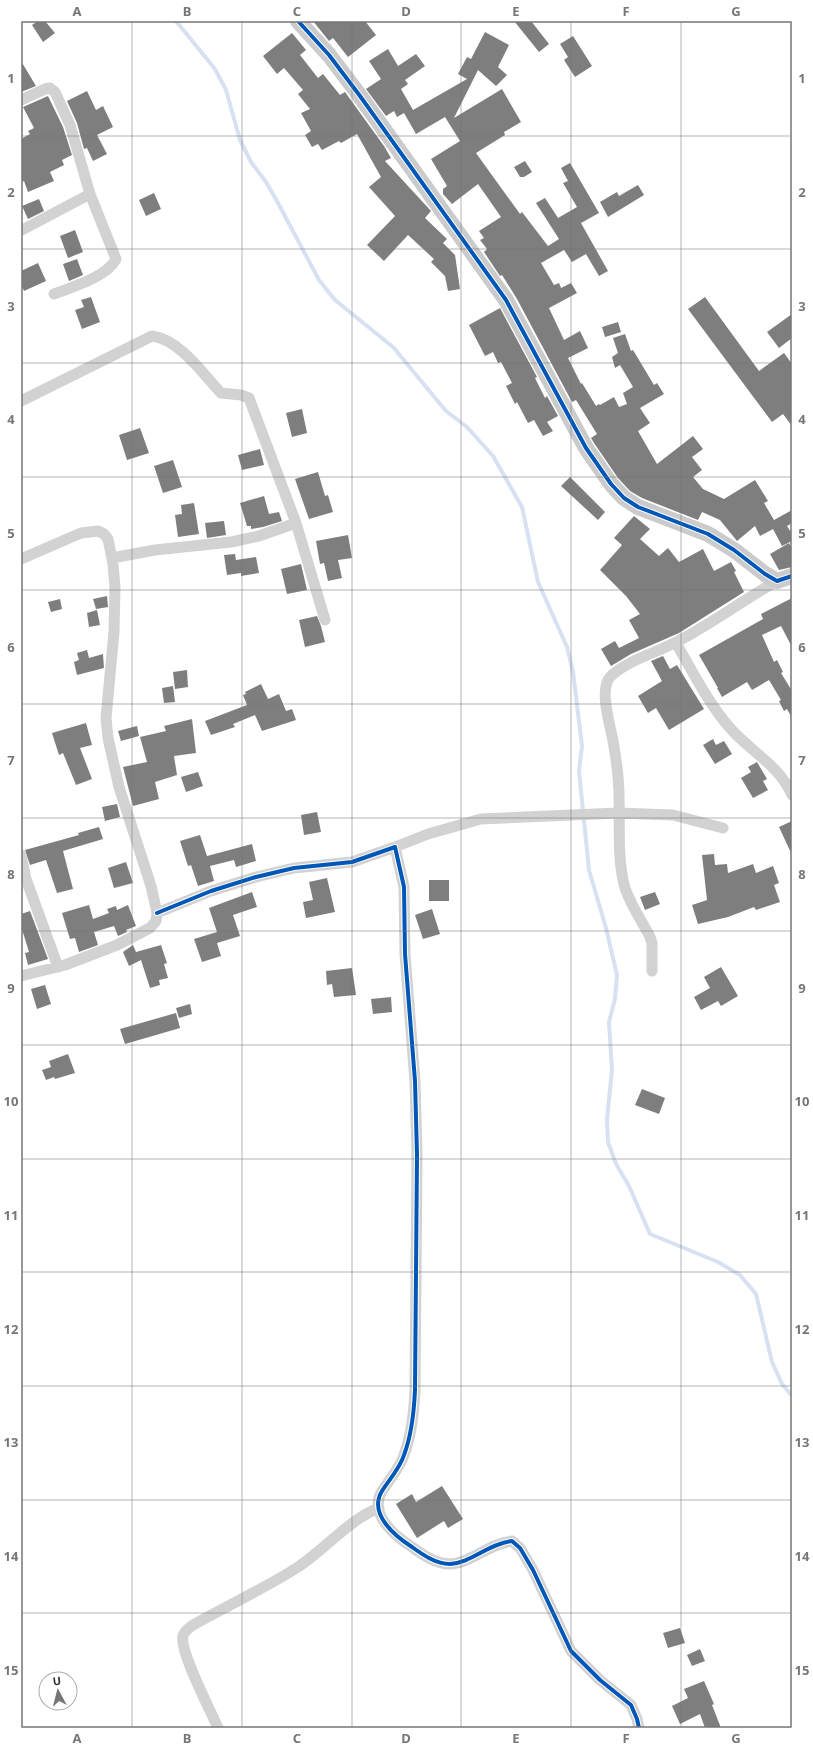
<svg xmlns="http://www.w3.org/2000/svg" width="813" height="1749" font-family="'Noto Sans',sans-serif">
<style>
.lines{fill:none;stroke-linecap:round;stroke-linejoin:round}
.stream{stroke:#d7e1f2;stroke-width:4}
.building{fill:#7e7e7e}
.street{stroke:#d2d2d2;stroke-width:11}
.secondary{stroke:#cbcbcb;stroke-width:16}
.cycleway-casing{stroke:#fff;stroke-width:6}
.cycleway{stroke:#0057b8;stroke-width:4}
.grid{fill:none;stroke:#767676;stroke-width:1;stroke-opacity:0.55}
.neatline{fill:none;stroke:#767676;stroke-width:1.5}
.grid-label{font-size:13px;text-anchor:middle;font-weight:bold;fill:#767676}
</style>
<rect width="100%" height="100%" fill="#fff"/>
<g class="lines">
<path class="stream" d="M176 21 215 69 226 90 240 140 251 162 266 182 278 203 319 280 335 300 393 347 446 411 467 427 493 456 522 507 538 582 567 647 573 672 582 746 579 771 589 870 606 928 617 975 615 999 609 1022 612 1070 607 1119 608 1142 616 1164 629 1186 650 1234 718 1262 740 1275 756 1294 772 1362 782 1384 792 1396"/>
</g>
<path class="building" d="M38 21H45L55 33 43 42 32 25Z
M313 21H365L376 35 348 57 333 38 329 41Z
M514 21H531L549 44 539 52Z
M485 32 509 45 498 67 507 75 496 86 478 70 454 118 502 89 521 122 504 132 505 135 476 153 520 214 522 212 548 246 559 239 536 203 545 198 558 218 577 207 563 183 568 181 561 168 570 163 599 213 581 223 608 271 599 276 586 254 572 262 564 250 541 263 554 285 559 283 561 288 571 283 577 293 549 308 564 340 580 331 588 348 568 358 581 384 582 383 596 406 599 404 600 405 614 397 619 407 627 404 623 393 633 387 620 365 615 368 612 357 618 353 613 338 625 334 631 351 633 350 654 385 657 383 664 394 640 408 650 423 638 431 657 464 693 436 703 449 692 457 702 470 693 477 703 489 724 499 755 480 768 501 764 503 774 520 792 510V523L787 526 792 534V541L782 546 773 529 760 536 755 526 737 541 720 520 702 512 698 520 642 498 630 491 618 478 594 443 591 438 597 434 576 400 572 402 517 299 502 275 500 276 484 252 487 249 480 240 484 238 479 231 501 217 478 184 452 204 443 194V189L447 186 431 159 460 141 445 117 416 134 404 113 397 117 394 111 386 116 366 89 381 79 369 61 388 49 398 66 416 54 425 66 405 80 408 84 401 89 413 110 467 79 458 74 467 57 471 59Z
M292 33 306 50 300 55 318 78 323 74 340 95 345 92 384 146 391 158 385 161 431 211 425 218 447 239 443 243 455 255 460 289 448 291 445 276 431 262 434 259 408 235 384 261 367 245 395 216 369 187 381 177 357 134 341 143 339 141 322 150 318 144 312 147 305 135 311 131 301 113 310 109 298 94 303 90 284 68 277 74 263 56Z
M573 36 592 66 575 77 564 60 568 57 560 44Z
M21 61 36 86 21 92Z
M87 91 96 110 103 106 113 127 97 135 107 154 93 161 87 148 84 149 77 123 67 101Z
M48 96 63 127 72 155 62 160 64 165 50 172 54 181 28 192 24 181 21 182V139L30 134 28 131 34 128 23 107Z
M525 161 532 172 524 177H520L514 167Z
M638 185 644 195 608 217 600 202 617 192 619 196Z
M154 193 161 209 146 216 139 200Z
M39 199 44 211 28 219 22 206Z
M75 230 83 252 68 258 60 236Z
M77 259 83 275 69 281 63 264Z
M38 263 46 281 24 291 21 284V271Z
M91 297 100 322 82 329 75 310 84 307 81 300Z
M705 297 759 371 784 353 792 364V426L783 414 772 422 688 309Z
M500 308 537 377 535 378 545 398 547 396 558 416 547 422 553 431 543 436 534 420 528 423 517 402 515 404 506 386 512 383 501 362 498 363 493 352 485 356 469 325Z
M792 314V338L779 348 767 332Z
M618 322 621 332 605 337 602 327Z
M302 409 307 433 292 437 286 413Z
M140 428 149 453 127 460 119 435Z
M260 449 264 465 242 470 238 455Z
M173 460 182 487 163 493 154 466Z
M318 472 325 496 328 495 333 512 309 519 295 479Z
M570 477 605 512 598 520 561 486Z
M264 496 269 514 279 512 282 521 263 527 251 529V526H247L240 503Z
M194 503 199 534 178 537 175 515 182 514 181 505Z
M634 516 650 529 640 539 659 556 668 548 679 562 703 549 714 571 731 562 736 571 734 572 744 592 679 633 631 654 611 666 601 649 615 641 619 648 639 638 629 620 640 614 626 596 600 570 622 545 614 538Z
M224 521 226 535 207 538 205 523Z
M348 535 352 558 338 560 342 578 328 581 324 563 320 564 316 541Z
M789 543 792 549V567L779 570 770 554Z
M235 554 236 560 256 557 259 573 241 576V573L227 575 224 555Z
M301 564 307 590 287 594 281 569Z
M107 596 108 607 96 609 93 599Z
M792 598V647L781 626 762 635 774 662 777 660 783 672 781 673 792 691V718L787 709 784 711 779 701 781 700 769 680 752 690 747 682 722 697 717 688H718L699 655 763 619 761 614Z
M60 599 62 609 51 612 48 602Z
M97 610 100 625 89 627 87 613Z
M317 616 321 626 325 642 305 647 299 620Z
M87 650 89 658 103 654 104 668 77 675 74 662 79 660 77 653Z
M663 656 670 669 677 665 704 709 669 730 656 708 648 713 638 696 662 681 651 661Z
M187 670 188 687 175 689 173 672Z
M261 684 268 699 279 694 286 711 292 709 296 720 262 731 255 715 233 724 235 727 211 735 205 721 247 705 243 695 246 694 245 692Z
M173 686 175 702 164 703 162 688Z
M192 719 196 753 174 756 177 775 155 782 159 799 133 806 123 767 147 762 140 737 166 731 164 726Z
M86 723 92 745 80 748 92 779 76 785 63 753 59 755 52 733Z
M137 726 139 736 121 741 118 731Z
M713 739 716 745 724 741 732 754 715 764 703 745Z
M757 762 767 779 763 781 768 790 753 798 741 778 751 772 748 767Z
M198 772 203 786 186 792 181 777Z
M117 804 120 817 105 821 102 807Z
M317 812 321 832 304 835 301 815Z
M792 821V855L779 827Z
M99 827 103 839 63 851 73 889 57 893 46 860 30 865 25 850 79 835 78 833Z
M200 835 207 856 252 844 256 861 236 867 234 860 210 866 214 881 198 886 191 865 188 866 180 841Z
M714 854 715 865 727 864 728 873 753 864 756 873 773 866 779 883 774 885 780 902 756 910 754 907 728 917 698 924 692 905 707 900 702 855Z
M126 862 133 883 114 888 108 868Z
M327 878 335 912 306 918 303 902 313 900 309 882Z
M429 880H449V901H429Z
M252 892 257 907 233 915 240 936 217 943 221 956 202 962 194 939 217 932 209 908Z
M655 892 660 904 645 910 640 897Z
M89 905 93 919 109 913 107 909 116 906 117 910 128 905 136 926 126 930 127 932 118 936 114 926 94 932 98 945 79 952 75 938 70 939 62 913Z
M432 909 440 934 423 939 415 915Z
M30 911 48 959 28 965 25 953 29 952 21 926V914Z
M133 945 136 952 161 945 167 963 164 964 168 978 159 980 160 985 150 988 141 960 129 966 123 952Z
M721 967 738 996 721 1006 718 1001 701 1010 694 997 710 988 704 977Z
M352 968 356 995 334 997 332 984 327 985 326 971Z
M45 985 51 1004 37 1009 31 989Z
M391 997 392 1012 373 1014 371 999Z
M190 1004 192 1014 179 1018 176 1008Z
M176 1013 180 1028 125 1044 120 1029Z
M68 1054 75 1073 55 1079 54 1077 46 1080 42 1070 51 1067 49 1061Z
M642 1089 665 1098 659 1114 635 1105Z
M442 1486 463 1519 448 1528 444 1521 417 1538 396 1504 412 1494 416 1502Z
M680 1628 685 1643 668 1648 663 1633Z
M700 1649 705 1661 692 1666 687 1655Z
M704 1681 714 1704 712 1705 721 1728H705L700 1714 680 1724 672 1706 688 1698 684 1689Z"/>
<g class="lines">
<path class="street" d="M21 100 45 89 50 88 55 92 70 125 90 194 116 259C107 277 72 287 54 294
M22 230 90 194
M21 401 152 336C179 339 203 374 221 393L241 395 249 398 296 523 325 620
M112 558 155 550 231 542 259 536 296 523
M21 559 81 533 98 531 104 534 108 539 113 564 115 587 114 632 106 718 108 738 119 787 151 886 157 913 156 921 150 928 117 945 65 965 21 976
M676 643C693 672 708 703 730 728 751 752 779 765 792 795
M395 847 428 834 481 819 618 813 673 815 723 828
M21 855 26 879 58 967
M157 913 211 891 256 877 294 868 352 862 395 847 404 887 405 954 415 1081 417 1155 415 1390C414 1412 412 1434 404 1455 400 1468 389 1480 382 1491 368 1514 395 1536 412 1547 423 1555 436 1564 450 1564 471 1563 488 1544 512 1541L520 1548 533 1570 571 1651 600 1680 631 1705 637 1719 639 1728
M652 971V943L650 937C642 921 631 906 625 888 617 860 620 827 619 798 619 781 617 764 614 747 612 730 598 691 610 677 626 660 662 651 682 639 715 621 745 599 777 581
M218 1728C211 1711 179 1651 183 1636 184 1631 189 1628 193 1625 228 1605 264 1589 298 1567 324 1550 351 1518 379 1508"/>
<path class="secondary" d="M298 21 329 55 360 96 506 300 586 448 611 484 624 498 638 507 708 534 734 550 765 574 777 581 792 576"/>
<defs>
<path id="cycleway" d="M298 21 329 55 360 96 506 300 586 448 611 484 624 498 638 507 708 534 734 550 765 574 777 581 792 576
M157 913 211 891 256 877 294 868 352 862 395 847 404 887 405 954 415 1081 417 1155 415 1390C414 1412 412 1434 404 1455 400 1468 389 1480 382 1491 368 1514 395 1536 412 1547 423 1555 436 1564 450 1564 471 1563 488 1544 512 1541L520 1548 533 1570 571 1651 600 1680 631 1705 637 1719 639 1728"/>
</defs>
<use href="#cycleway" class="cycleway-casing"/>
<use href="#cycleway" class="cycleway"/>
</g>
<path class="grid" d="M132 21V1728M242 21V1728M352 21V1728M461 21V1728M571 21V1728M681 21V1728M21 136H792M21 249H792M21 363H792M21 477H792M21 590H792M21 704H792M21 818H792M21 931H792M21 1045H792M21 1159H792M21 1272H792M21 1386H792M21 1500H792M21 1613H792"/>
<rect width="813" height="1749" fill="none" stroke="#ffffff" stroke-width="44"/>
<g transform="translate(58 1691) rotate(353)"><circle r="19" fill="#ffffff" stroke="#ababab"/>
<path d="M0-3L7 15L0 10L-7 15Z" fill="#767676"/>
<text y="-6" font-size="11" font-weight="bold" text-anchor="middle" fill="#2d2d2d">U</text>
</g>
<rect x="22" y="22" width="769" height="1705" class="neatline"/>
<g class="grid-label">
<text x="77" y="16">A</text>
<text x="187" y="16">B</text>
<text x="297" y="16">C</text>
<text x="406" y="16">D</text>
<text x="516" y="16">E</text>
<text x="626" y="16">F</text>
<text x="736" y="16">G</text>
<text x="11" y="83">1</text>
<text x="802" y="83">1</text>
<text x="11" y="197">2</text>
<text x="802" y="197">2</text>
<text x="11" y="311">3</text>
<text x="802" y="311">3</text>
<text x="11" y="424">4</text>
<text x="802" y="424">4</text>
<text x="11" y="538">5</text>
<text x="802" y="538">5</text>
<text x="11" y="652">6</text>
<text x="802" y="652">6</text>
<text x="11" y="765">7</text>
<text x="802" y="765">7</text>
<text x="11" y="879">8</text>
<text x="802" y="879">8</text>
<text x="11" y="993">9</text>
<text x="802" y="993">9</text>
<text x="11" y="1106">10</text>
<text x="802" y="1106">10</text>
<text x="11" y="1220">11</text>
<text x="802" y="1220">11</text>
<text x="11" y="1334">12</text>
<text x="802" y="1334">12</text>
<text x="11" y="1447">13</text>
<text x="802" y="1447">13</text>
<text x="11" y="1561">14</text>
<text x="802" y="1561">14</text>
<text x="11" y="1675">15</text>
<text x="802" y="1675">15</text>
<text x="77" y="1743">A</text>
<text x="187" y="1743">B</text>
<text x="297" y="1743">C</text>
<text x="406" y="1743">D</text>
<text x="516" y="1743">E</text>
<text x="626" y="1743">F</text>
<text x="736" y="1743">G</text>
</g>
</svg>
